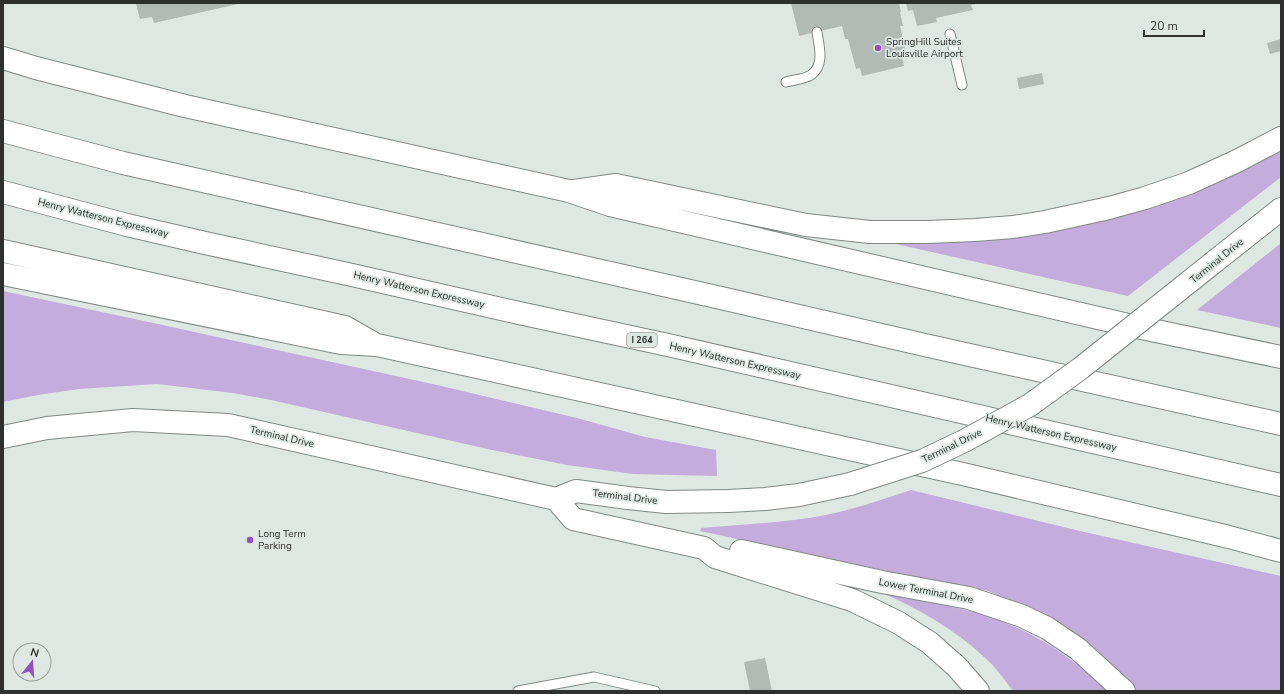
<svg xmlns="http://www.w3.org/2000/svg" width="1284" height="694" font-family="'Nunito Sans',sans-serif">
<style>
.green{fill:#c4acdc}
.building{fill:#b2bab6}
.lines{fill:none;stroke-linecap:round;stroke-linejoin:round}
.service-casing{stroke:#818985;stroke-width:11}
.secondary-casing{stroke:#818985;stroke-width:24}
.motorway-casing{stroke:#818985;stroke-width:24}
.service{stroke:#fff;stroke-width:9}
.secondary{stroke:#fff;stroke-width:22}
.motorway{stroke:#fff;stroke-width:22}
.secondary-bridge-casing{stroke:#818985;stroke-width:24;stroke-linecap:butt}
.secondary-bridge{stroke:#fff;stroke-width:22}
.poi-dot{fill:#9250c5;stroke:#dfe7e3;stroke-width:1.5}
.labels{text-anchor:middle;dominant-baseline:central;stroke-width:3.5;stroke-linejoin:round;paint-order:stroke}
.shield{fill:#dfe7e3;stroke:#626764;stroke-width:1}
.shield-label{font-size:9px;font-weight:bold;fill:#2d302e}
.poi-label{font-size:10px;fill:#2d302e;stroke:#dfe7e3;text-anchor:start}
.street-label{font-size:10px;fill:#2d302e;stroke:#dfe7e3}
</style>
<rect width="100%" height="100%" fill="#dfe7e3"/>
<path class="green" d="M1281 146V177L1128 296 896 244 897 241 997 237Z
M1281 243V328L1197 310Z
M3 291 158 324 437 385 577 418 645 437 716 450 717 476 633 474 567 465 492 450 271 400 233 393 157 384 79 389 38 395 3 402Z
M911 490 1080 531 1281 576V691H1137L1120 673 1093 648 1030 609 988 591 905 575 700 531 701 528C743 524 785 523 826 515 855 509 883 499 911 490Z
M880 590C903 595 926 601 948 606 965 610 982 613 998 620 1039 635 1076 660 1107 691H1013C1004 679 995 666 983 656 953 628 917 608 880 592Z"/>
<path class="building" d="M141 3H237L238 4 154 23 152 17 140 19 136 4Z
M791 3H899L901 12H900L903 26H900L907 56 902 58 904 66 862 76 860 68 856 69 848 39H845L842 26 799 36Z
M906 3H976V4L971 5 973 10 936 18 937 22 917 26 913 10 908 11Z
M1281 39V51L1270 54 1267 43Z
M1042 73 1044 84 1019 89 1017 78Z
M765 658 772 691H750L744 662Z"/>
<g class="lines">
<defs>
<path id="service" d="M950 34 962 85
M786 82C793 80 805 79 811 75 825 65 819 46 817 32
M518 691 594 677 655 691"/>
<path id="secondary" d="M1214 262 1281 209
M3 437 47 428 133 420 228 425 556 499 576 491 628 498 666 502 729 501 765 499 799 495 850 484
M556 499 573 519 704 548 715 557 852 600 899 623 930 643 957 667 978 691
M741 551 882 582 969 598 1022 616 1047 628 1078 649 1124 691"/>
<path id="motorway" d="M3 58 36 68 185 106 569 191 610 205 1137 327 1281 357
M3 131 123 163 721 298 929 346 1281 424
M574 191 616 185 806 225 870 232H928L975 230 1013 227 1045 222 1109 208 1145 198 1189 183 1237 161 1281 138
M3 192 127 225 205 243 352 275 519 313 668 345 1281 485
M3 251 345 327 373 343
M3 274 341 343 377 345 967 475 1229 537 1281 551"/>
</defs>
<use href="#service" class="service-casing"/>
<use href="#secondary" class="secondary-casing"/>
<use href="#motorway" class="motorway-casing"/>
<use href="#service" class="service"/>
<use href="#secondary" class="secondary"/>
<use href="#motorway" class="motorway"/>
<defs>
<path id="secondary-bridge" d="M850 484 922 461 964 441 1030 405 1081 368 1214 262"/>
</defs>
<use href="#secondary-bridge" class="secondary-bridge-casing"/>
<use href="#secondary-bridge" class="secondary-bridge"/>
</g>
<g class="poi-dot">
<circle cx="878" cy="48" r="4"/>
<circle cx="250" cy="540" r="4"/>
</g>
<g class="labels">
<rect class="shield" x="627" y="333" width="30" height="14" rx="3"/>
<g class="shield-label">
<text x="642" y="340">I 264</text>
</g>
<g class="poi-label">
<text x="886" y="42">SpringHill Suites<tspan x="886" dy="12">Louisville Airport</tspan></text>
<text x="258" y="534">Long Term<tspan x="258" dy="12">Parking</tspan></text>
</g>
<g class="street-label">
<text transform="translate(103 218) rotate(14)">Henry Watterson Expressway</text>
<text transform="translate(1217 261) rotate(-39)">Terminal Drive</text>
<text transform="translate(419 290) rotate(13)">Henry Watterson Expressway</text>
<text transform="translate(735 361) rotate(13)">Henry Watterson Expressway</text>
<text transform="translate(1051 433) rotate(13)">Henry Watterson Expressway</text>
<text transform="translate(282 437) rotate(13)">Terminal Drive</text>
<text transform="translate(952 446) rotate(-26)">Terminal Drive</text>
<text transform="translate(625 497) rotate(7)">Terminal Drive</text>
<text transform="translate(926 591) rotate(11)">Lower Terminal Drive</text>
</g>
</g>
<rect width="1284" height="694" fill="none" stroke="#2d302e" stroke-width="8"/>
<g transform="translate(32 662) rotate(17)"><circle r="19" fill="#dfe7e3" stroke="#989e9b"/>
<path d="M0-3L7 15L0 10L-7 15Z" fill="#9250c5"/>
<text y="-6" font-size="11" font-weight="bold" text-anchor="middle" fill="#2d302e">N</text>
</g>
<path d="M1144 30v6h60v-6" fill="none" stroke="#2d302e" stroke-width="2"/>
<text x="1150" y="30" font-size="12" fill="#2d302e" stroke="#dfe7e3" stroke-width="3" paint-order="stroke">20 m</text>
</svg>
